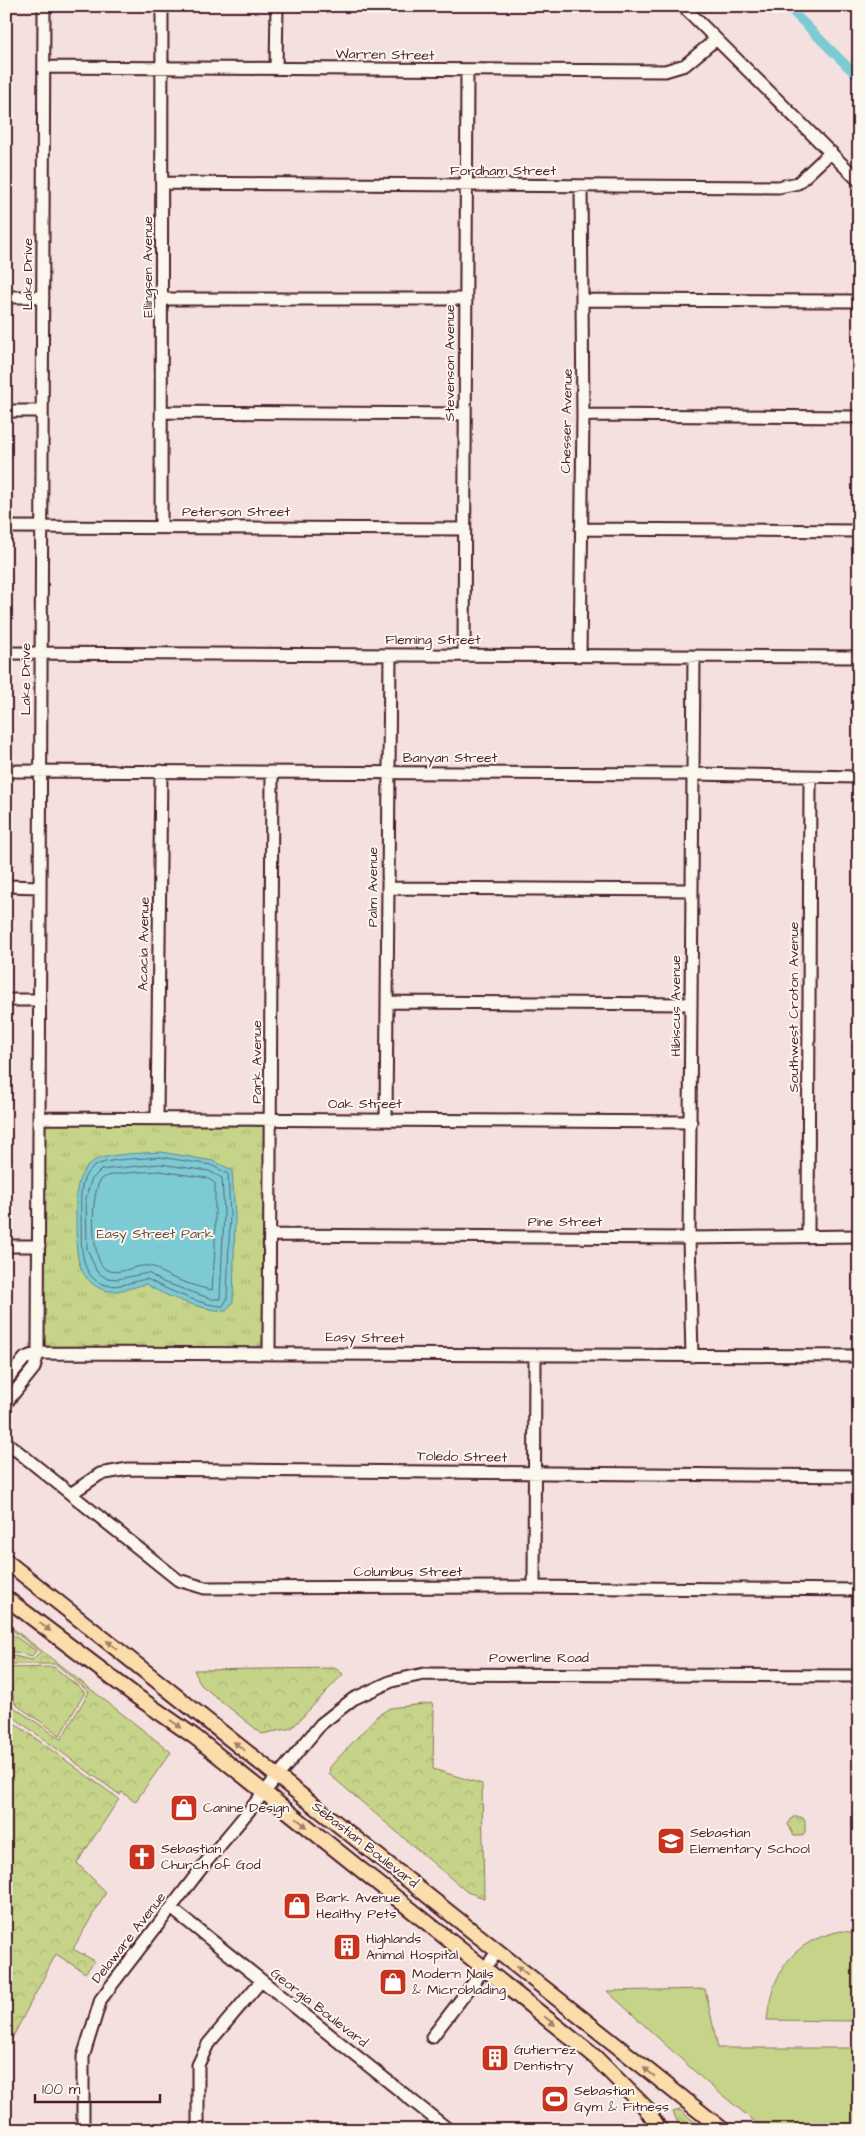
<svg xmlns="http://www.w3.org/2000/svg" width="865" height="2136" font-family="'Architects Daughter',sans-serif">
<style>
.green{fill:#c5d488;stroke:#887a5a}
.forest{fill:url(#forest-crowns);stroke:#887a5a}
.park{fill:url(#park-tufts);stroke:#887a5a}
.water{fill:#7bcbd4;stroke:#678690}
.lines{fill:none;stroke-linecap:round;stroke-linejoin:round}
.shore{stroke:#5e646f;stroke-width:1}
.canal{stroke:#7bcbd4;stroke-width:9}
.minor-casing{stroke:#4a1f2b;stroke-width:15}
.major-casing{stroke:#4a1f2b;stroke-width:18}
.minor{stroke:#fbf7ec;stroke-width:11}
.major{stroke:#fbddab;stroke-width:14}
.oneway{fill:#a27e6b}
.labels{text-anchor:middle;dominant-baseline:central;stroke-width:4;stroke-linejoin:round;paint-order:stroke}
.street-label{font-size:14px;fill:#4a1f2b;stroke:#fbf7ec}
.park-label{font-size:14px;fill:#694c42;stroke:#fbf7ec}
.poi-label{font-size:14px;fill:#4a1f2b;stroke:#fbf7ec;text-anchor:start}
</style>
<defs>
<pattern id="forest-crowns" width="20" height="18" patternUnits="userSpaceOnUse" patternTransform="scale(1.25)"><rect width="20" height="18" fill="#c5d488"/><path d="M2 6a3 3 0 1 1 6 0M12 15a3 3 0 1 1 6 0" fill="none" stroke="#abb676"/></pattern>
<pattern id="park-tufts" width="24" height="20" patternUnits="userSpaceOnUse" patternTransform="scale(1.25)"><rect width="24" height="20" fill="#c5d488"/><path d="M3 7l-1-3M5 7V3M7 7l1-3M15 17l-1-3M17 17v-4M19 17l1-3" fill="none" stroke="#abb676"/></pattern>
</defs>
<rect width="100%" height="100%" fill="#f4e0de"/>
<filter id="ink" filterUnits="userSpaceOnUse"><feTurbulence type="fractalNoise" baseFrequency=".02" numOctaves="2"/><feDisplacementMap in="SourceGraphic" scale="10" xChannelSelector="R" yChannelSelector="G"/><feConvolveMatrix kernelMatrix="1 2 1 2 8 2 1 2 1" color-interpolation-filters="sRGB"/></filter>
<g filter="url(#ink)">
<path class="green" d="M841 1931 859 1933V2013L851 2021 767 2020C772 1972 792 1941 841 1931Z
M705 1989 718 2048H859V2130H765L705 2081 607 1991Z"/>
<path class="forest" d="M6 1623 171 1752 135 1802 122 1792 120 1795 12 1716 6 1709V1682L12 1706 61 1739 89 1692 56 1664H6V1654L32 1660 40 1652 6 1625Z
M6 1630 36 1651 32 1656 6 1650Z
M54 1667 85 1692 60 1735 15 1704 7 1668Z
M335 1668 343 1674 292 1728 262 1734 201 1685 194 1670Z
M432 1703 434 1710 433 1769 482 1784 484 1898 467 1892 329 1774 330 1767 377 1716 390 1708Z
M6 1717 119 1799 77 1863 106 1892 73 1949 95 1961 85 1973 56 1954 6 2050 11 1886Z
M680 2110 704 2130H681L673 2112Z"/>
<path class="park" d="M55 1122H256L264 1126 268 1133 266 1336 261 1345 252 1349 51 1348 45 1345 42 1335V1133L46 1126Z
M793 1817H801L805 1820V1832L802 1836H794L788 1824Z"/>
<path class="water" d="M161 1152 213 1161 232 1170 235 1214 233 1302 226 1311C202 1310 166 1297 146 1284 133 1287 114 1295 101 1289 72 1275 77 1244 76 1218 76 1197 74 1172 96 1160 107 1154 146 1153 161 1152Z"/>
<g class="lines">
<path class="shore" d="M160 1157 211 1165 228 1174 230 1214 227 1299 223 1306C202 1306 166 1289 147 1279 133 1281 120 1288 106 1285 77 1278 82 1240 81 1218 81 1200 77 1173 99 1164 115 1158 143 1159 160 1157Z
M160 1164 209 1171 222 1178 224 1214 220 1299H212L163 1282 148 1273 118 1279 106 1278 97 1272 87 1249 86 1198 91 1180 101 1170Z
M160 1171 207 1178 215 1183V1250L212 1290C200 1288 176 1280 165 1274 159 1271 155 1266 148 1266 134 1264 117 1278 104 1268 91 1258 89 1187 103 1178 114 1172 147 1172 160 1171Z"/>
<path class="canal" d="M787 6 859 78"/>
<defs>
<path id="minor" d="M683 6 859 181
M44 67 665 71 685 65 715 40
M276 68 277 6
M163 183 779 187 798 183 831 152
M6 297H43
M162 299H465
M583 300 859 301
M6 411H42
M162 412 465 414
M583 415 859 417
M6 527 465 529
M161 527 162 6
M581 529 859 531
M6 653 859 657
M464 655 467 71
M580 656 583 415 581 186
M6 771 693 774 859 777
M6 886 40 887
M389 888 691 890
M6 1000H40
M387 1002 691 1004
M157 1117 161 771
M39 1118 691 1122
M386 1119 390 655
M271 1235 689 1238 859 1236
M808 1236 810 777
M6 1246H39
M269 1352 272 772
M692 1356 689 1238 694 657
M6 1381 25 1358 38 1353 859 1356
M6 1403 34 1368 38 1353 44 6
M6 1442 178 1580 205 1588 522 1587 859 1590
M72 1493 100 1474 128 1469 859 1476
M534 1587 535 1355
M171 1908 449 2130
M432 2037 498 1951
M83 2130V2057L101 1999 207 1861 321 1724 353 1699 392 1681 424 1674 859 1676
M198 2130V2065L208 2044 261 1981"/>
<path id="major" d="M6 1561 723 2130
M6 1598 136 1696 195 1737 595 2057 645 2107 660 2130"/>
</defs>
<use href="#minor" class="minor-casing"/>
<use href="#major" class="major-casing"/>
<use href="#minor" class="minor"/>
<use href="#major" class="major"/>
</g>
<defs><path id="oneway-solid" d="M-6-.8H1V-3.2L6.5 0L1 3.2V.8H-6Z" transform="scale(1.25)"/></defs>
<g class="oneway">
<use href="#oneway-solid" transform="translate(45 1627) rotate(37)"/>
<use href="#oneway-solid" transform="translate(112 1645) rotate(-142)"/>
<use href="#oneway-solid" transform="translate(176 1724) rotate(35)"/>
<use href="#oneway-solid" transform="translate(239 1746) rotate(-142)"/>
<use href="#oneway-solid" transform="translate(302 1823) rotate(39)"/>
<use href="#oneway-solid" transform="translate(522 1970) rotate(-142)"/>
<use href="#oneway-solid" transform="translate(550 2021) rotate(39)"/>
<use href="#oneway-solid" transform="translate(649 2072) rotate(-142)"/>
</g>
</g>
<defs>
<symbol id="shop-square" viewBox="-11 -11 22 22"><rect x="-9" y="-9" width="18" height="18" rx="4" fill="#c8321e" stroke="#fbf7ec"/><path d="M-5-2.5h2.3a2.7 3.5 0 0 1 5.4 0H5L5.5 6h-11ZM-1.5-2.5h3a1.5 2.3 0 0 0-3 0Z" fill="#fff"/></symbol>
<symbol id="school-square" viewBox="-11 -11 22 22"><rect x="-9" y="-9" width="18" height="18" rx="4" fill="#c8321e" stroke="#fbf7ec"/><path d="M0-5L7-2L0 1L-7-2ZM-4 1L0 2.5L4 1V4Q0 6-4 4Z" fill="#fff"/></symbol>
<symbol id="church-square" viewBox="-11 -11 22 22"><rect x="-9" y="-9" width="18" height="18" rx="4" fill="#c8321e" stroke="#fbf7ec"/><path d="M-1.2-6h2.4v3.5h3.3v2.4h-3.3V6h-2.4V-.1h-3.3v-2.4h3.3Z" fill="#fff"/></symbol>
<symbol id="building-square" viewBox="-11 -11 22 22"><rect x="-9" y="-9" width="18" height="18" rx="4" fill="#c8321e" stroke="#fbf7ec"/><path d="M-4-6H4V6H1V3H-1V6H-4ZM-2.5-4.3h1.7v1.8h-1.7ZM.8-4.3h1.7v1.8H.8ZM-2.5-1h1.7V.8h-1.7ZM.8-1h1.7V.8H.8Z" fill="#fff"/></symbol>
<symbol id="stadium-square" viewBox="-11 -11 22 22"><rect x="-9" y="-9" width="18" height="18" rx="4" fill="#c8321e" stroke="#fbf7ec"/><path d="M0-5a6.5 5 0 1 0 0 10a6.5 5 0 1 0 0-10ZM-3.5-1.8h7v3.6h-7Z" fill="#fff"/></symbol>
</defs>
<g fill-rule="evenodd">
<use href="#shop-square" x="168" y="1792" width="32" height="32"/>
<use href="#school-square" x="655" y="1825" width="32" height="32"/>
<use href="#church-square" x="126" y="1841" width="32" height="32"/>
<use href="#shop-square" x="281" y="1890" width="32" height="32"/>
<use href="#building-square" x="331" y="1931" width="32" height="32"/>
<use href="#shop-square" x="377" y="1966" width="32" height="32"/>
<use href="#building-square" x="479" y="2042" width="32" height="32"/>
<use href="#stadium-square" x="539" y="2083" width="32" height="32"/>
</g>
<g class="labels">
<g class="street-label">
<text transform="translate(385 55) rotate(1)">Warren Street</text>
<text x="503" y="171">Fordham Street</text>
<text transform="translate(148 267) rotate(-90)">Ellingsen Avenue</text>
<text transform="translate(28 274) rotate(-90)">Lake Drive</text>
<text transform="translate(450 363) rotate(-90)">Stevenson Avenue</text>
<text transform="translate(567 421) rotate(-89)">Chesser Avenue</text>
<text x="236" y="512">Peterson Street</text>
<text x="433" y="640">Fleming Street</text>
<text transform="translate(26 679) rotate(-90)">Lake Drive</text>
<text x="450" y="758">Banyan Street</text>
<text transform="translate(373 887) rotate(-90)">Palm Avenue</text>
<text transform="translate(144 944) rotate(-89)">Acacia Avenue</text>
<text transform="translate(676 1006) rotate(-90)">Hibiscus Avenue</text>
<text transform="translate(794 1007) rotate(-90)">Southwest Croton Avenue</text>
<text transform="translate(257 1062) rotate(-90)">Park Avenue</text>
<text x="365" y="1104">Oak Street</text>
<text x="565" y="1222">Pine Street</text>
<text transform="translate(365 1338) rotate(1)">Easy Street</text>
<text transform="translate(462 1457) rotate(1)">Toledo Street</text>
<text x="408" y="1572">Columbus Street</text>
<text x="539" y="1658">Powerline Road</text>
<text transform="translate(365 1845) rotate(38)">Sebastian Boulevard</text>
<text transform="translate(129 1938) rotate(-52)">Delaware Avenue</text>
<text transform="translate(319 2008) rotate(38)">Georgia Boulevard</text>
</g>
<g class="park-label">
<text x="155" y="1234">Easy Street Park</text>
</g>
<g class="poi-label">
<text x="203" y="1808">Canine Design</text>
<text x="690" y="1833">Sebastian<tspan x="690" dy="16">Elementary School</tspan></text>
<text x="161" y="1849">Sebastian<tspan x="161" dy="16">Church of God</tspan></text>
<text x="316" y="1898">Bark Avenue<tspan x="316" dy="16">Healthy Pets</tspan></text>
<text x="366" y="1939">Highlands<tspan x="366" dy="16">Animal Hospital</tspan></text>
<text x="412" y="1974">Modern Nails<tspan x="412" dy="16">&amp; Microblading</tspan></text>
<text x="514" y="2050">Gutierrez<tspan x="514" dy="16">Dentistry</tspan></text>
<text x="574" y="2091">Sebastian<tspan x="574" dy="16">Gym &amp; Fitness</tspan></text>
</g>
</g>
<rect width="865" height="2136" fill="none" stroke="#fbf7ec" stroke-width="25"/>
<rect x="12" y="12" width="840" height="2111" fill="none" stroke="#4a1f2b" stroke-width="2" filter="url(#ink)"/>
<path d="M35 2094v8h125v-8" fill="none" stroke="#4a1f2b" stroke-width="2.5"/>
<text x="42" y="2094" font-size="15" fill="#4a1f2b" stroke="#fbf7ec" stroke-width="4" paint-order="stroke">100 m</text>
</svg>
